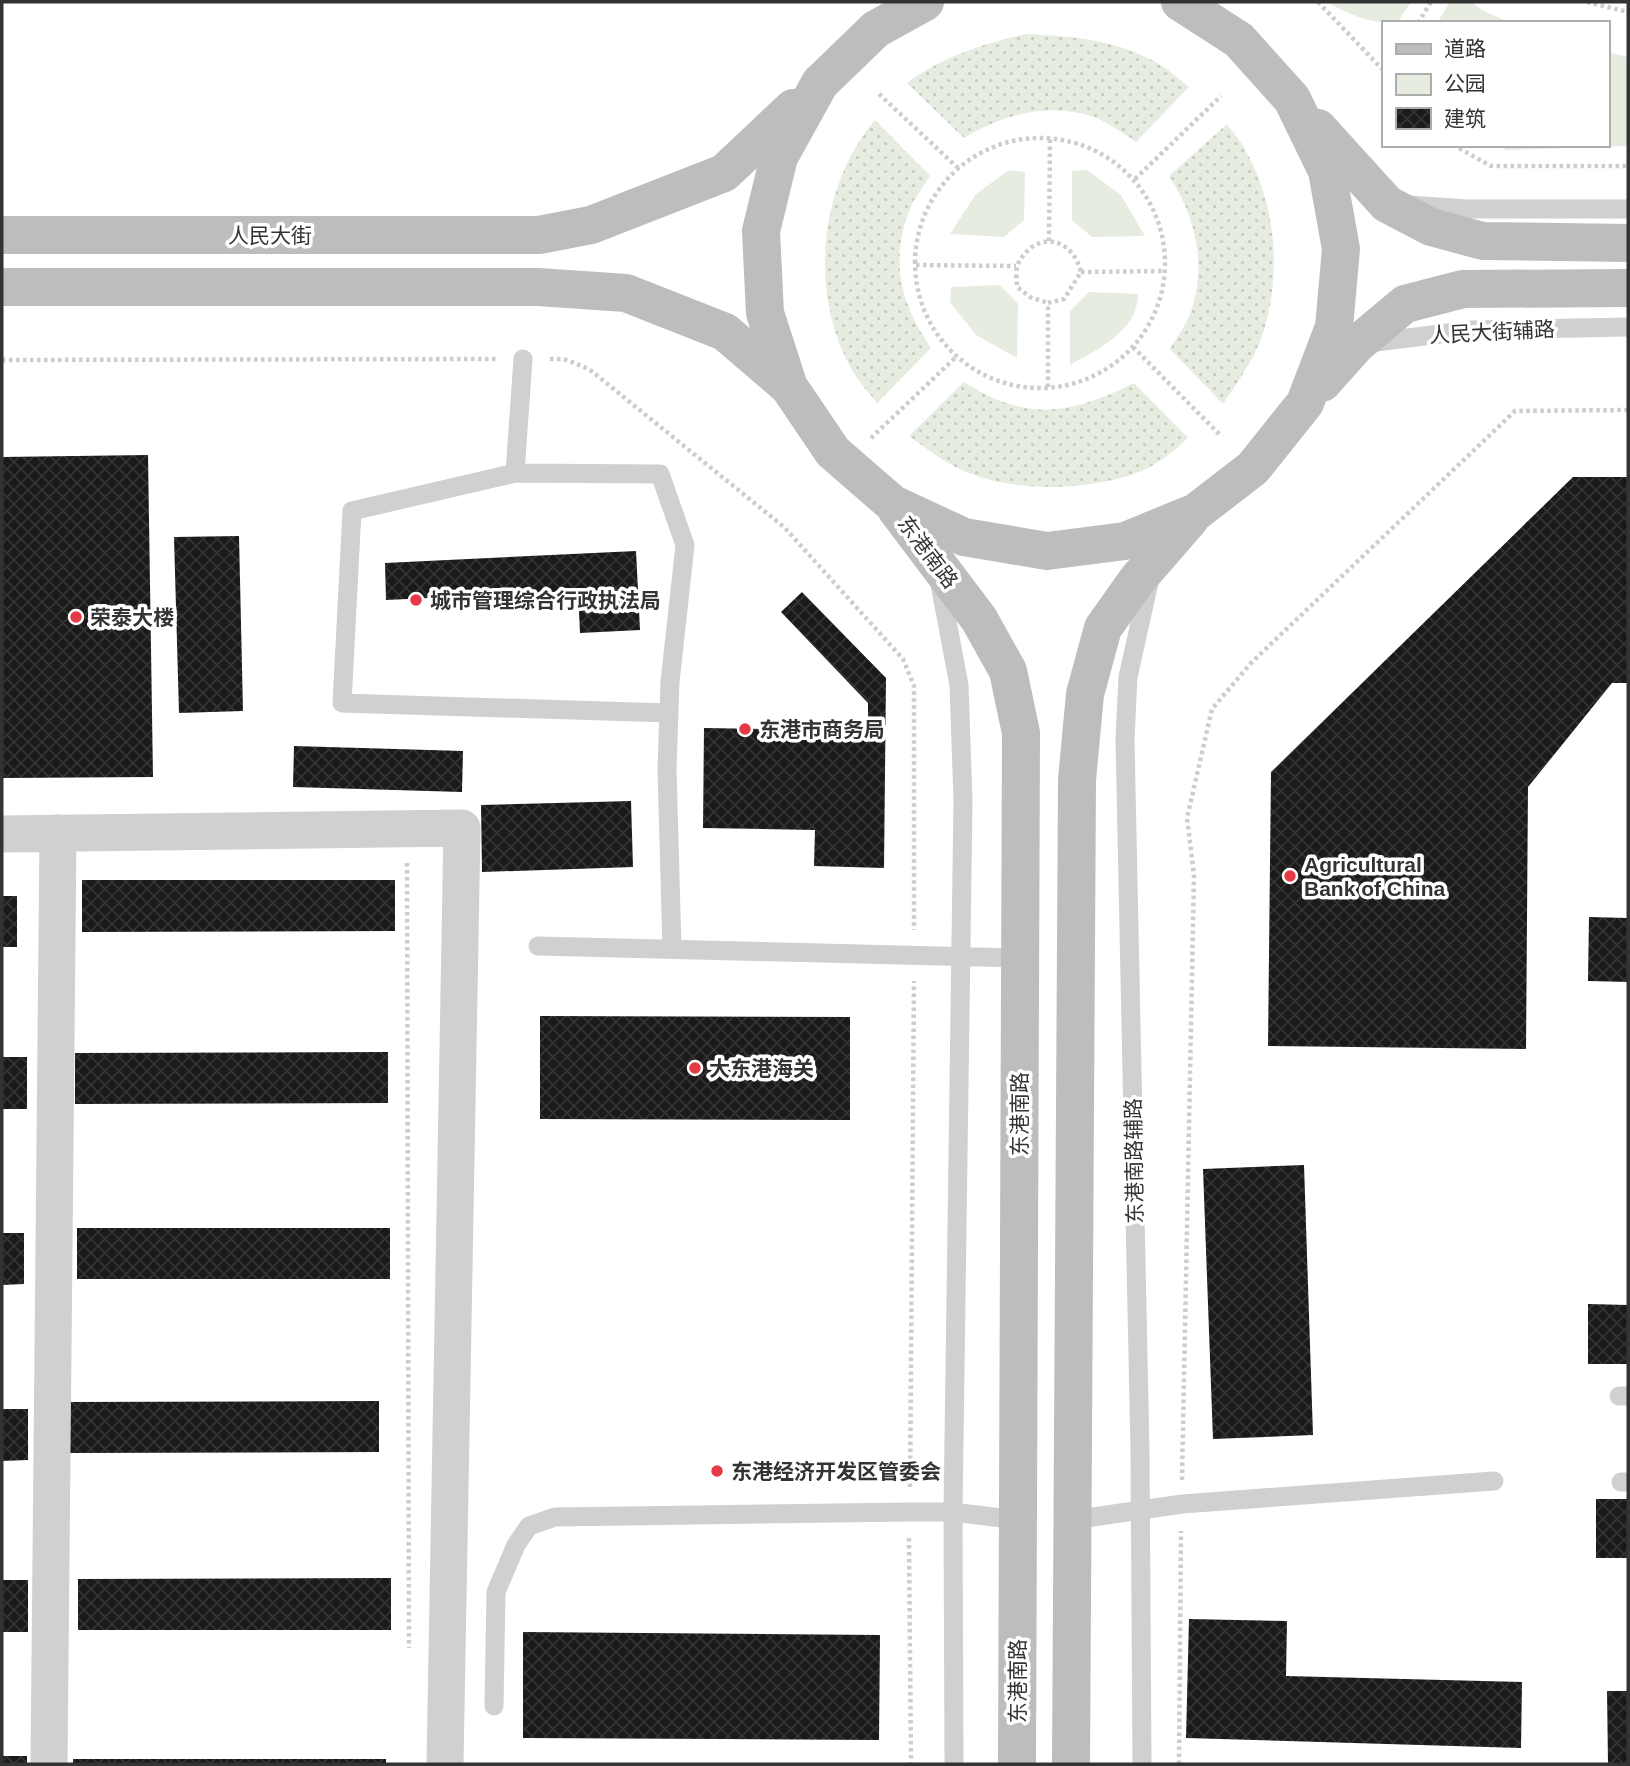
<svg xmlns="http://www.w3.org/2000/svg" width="1630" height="1766" font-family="Helvetica,'Noto Sans SC',sans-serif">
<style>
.green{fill:#e6ecdf}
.garden{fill:url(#garden-dots)}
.building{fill:url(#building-cross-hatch)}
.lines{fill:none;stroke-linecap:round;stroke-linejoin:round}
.path{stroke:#cdcdcd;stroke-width:4.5;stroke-dasharray:3.5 3.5;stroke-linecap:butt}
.lane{stroke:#d0d0d0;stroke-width:19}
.street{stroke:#d0d0d0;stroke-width:37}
.secondary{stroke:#bdbdbd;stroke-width:38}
.poi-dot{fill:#e63946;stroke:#fff;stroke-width:2.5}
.labels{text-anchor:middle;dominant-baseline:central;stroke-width:7;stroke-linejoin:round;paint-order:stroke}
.street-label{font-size:21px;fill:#333;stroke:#fff}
.poi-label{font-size:21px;font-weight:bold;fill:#333;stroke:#fff;text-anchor:start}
</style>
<defs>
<pattern id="garden-dots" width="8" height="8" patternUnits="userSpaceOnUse" patternTransform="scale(1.75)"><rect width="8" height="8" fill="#e6ecdf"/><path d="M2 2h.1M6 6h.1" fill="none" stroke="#c6cbc0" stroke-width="1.8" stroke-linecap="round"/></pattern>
<pattern id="building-cross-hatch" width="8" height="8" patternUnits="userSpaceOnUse" patternTransform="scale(1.75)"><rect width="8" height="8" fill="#1a1a1a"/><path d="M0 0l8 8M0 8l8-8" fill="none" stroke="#333"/></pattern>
</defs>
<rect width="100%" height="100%" fill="#fff"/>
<path class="green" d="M1327 2H1411L1397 23C1368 23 1353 16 1327 2Z
M1450 2H1471L1484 11 1511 23H1437Z
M1607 52 1628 57V146L1506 150 1501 145H1607Z
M1009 170 1025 172 1024 220 1004 237 950 234 976 194Z
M1087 170 1121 195 1145 236 1092 237 1072 220V171Z
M1000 285 1018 304 1017 358 976 335 950 302 951 287Z
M1089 292 1138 294C1138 331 1098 349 1070 365V311Z"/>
<path class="garden" d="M1026 34C1071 36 1119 40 1159 64 1169 70 1179 79 1189 87L1136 142C1123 133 1109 123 1094 117 1049 101 1002 115 964 138L907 83C943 56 983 44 1026 34Z
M875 120 930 176C923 187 915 197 910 209 889 260 901 305 931 348L877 403C870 393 860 384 854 373 808 296 818 188 875 120Z
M1227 124C1234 134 1243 144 1248 155 1277 210 1282 280 1261 339 1252 362 1237 383 1223 404L1170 349C1175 340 1182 331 1187 321 1209 274 1197 217 1169 176Z
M964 382C1026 422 1070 415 1134 383L1188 438C1173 452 1157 465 1139 472 1088 491 1014 493 964 471 944 462 927 449 909 436Z"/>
<path class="building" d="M148 455 153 777 2 778V457Z
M1573 477H1628V683H1612L1528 787 1526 1049 1268 1046 1271 772Z
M239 536 243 711 179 713 174 537Z
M636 551 640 630 580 633 578 591 386 600 385 563Z
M802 592 886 678 884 868 814 866 815 830 703 828 704 728 868 731V703L781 612Z
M294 746 463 751 462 792 293 787Z
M631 801 633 867 482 872 481 805Z
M82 880H395V931L82 932Z
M2 896H17V947H2Z
M1589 917 1628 918V982L1588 981Z
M540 1016 850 1017V1120L540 1119Z
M388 1052V1103L75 1104V1053Z
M2 1057H27V1109H2Z
M1304 1165 1313 1435 1213 1439 1203 1169Z
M77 1228H390V1279H77Z
M2 1233H24V1284L2 1285Z
M1588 1304 1628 1305V1364H1588Z
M379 1401V1452L66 1453 65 1402Z
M2 1409H28V1460L2 1461Z
M1596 1499H1628V1558H1596Z
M391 1578V1630H78V1579Z
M2 1580H28V1632H2Z
M1189 1619 1287 1621 1286 1676 1522 1682 1521 1748 1186 1738Z
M523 1632 880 1635 879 1740 523 1738Z
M1607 1691H1628V1764H1608Z
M2 1756H27V1764H2Z
M73 1759H386V1764H73Z"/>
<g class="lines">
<path class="path" d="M1318 2 1383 70
M1587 2 1628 12
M1418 23 1431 2
M879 94 959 169
M915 263a125 125 0 1 1 250 0a125 125 0 1 1-250 0Z
M1453 145 1491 166H1628
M1135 179 1221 96
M1049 241 1050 138
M916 265 1016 266
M1081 272 1165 271
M1133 347 1221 436
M550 359H564L589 369 784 527 903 659 914 686V930
M2 360 499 359
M1048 387V303L1064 299 1081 272C1072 236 1035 230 1018 264 1015 270 1017 280 1017 287L1030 297 1048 303
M871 438 956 357
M407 863 409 1648
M1182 1480 1194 875 1187 818 1212 709 1251 663 1515 411 1628 410
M910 1487 914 981
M909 1538 911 1764
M1179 1764 1181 1531"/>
<path class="lane" d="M1409 205 1468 209H1628
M1368 343 1472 330 1628 327
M523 359 515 473 660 474 685 545 670 682 667 769 672 949
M515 473 352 511 342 703 669 713
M939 579 959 685 963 800 953 1512 954 1764
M538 946 1020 958
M1619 1396H1628
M1621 1482H1628
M1073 1520 1182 1504 1494 1481
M494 1706 496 1592 516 1545 529 1526 555 1517 910 1512H953L1018 1520
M1142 1764 1140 1452 1125 739 1128 677 1150 578"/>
<path class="street" d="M2 834 462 828 445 1764
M49 1764 58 833"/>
<path class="secondary" d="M925 2 876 29 820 83 779 157 761 231 765 313 789 387 833 452 893 504 964 537 1047 551 1125 541 1196 512 1253 468 1305 403 1334 327 1341 249 1327 171 1292 99 1239 40 1180 2
M1318 128 1387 204 1431 227 1483 241 1628 243
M2 235H539L591 225 724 173 793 108
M2 287H538L626 293 725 332 789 387
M1322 383 1356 345 1405 304 1463 289 1628 288
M896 509 979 619 1008 671 1021 733 1017 1764
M1071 1764 1077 780 1085 694 1103 628 1137 580 1190 519"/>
</g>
<g class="poi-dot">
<circle cx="416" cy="600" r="7"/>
<circle cx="76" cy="617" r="7"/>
<circle cx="745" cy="729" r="7"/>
<circle cx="1290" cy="876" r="7"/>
<circle cx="695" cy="1068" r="7"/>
<circle cx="717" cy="1471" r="7"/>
</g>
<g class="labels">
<g class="street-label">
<text x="270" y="235">人民大街</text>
<text transform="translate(1492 332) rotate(-3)">人民大街辅路</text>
<text transform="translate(928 552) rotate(53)">东港南路</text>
<text transform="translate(1019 1114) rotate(-90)">东港南路</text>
<text transform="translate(1134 1161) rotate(-91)">东港南路辅路</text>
<text transform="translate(1017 1681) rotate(-90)">东港南路</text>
</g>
<g class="poi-label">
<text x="430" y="600">城市管理综合行政执法局</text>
<text x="90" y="617">荣泰大楼</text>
<text x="759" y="729">东港市商务局</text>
<text x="1304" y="864">Agricultural<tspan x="1304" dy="24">Bank of China</tspan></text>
<text x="709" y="1068">大东港海关</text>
<text x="731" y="1471">东港经济开发区管委会</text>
</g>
</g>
<rect width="1630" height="1766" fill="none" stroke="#333333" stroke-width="7"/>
<rect x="1382" y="21" width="228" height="126" fill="#ffffff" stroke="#adadad" stroke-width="2"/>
<rect x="1396" y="44" width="35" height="10" fill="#bdbdbd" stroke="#adadad" stroke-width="2"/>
<text x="1444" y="56" font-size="21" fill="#333333">道路</text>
<rect x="1396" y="74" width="35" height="21" fill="#e6ecdf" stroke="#adadad" stroke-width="2"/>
<text x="1444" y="91" font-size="21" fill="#333333">公园</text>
<rect x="1396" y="108" width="35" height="21" fill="url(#building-cross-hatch)" stroke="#adadad" stroke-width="2"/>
<text x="1444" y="126" font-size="21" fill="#333333">建筑</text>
</svg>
